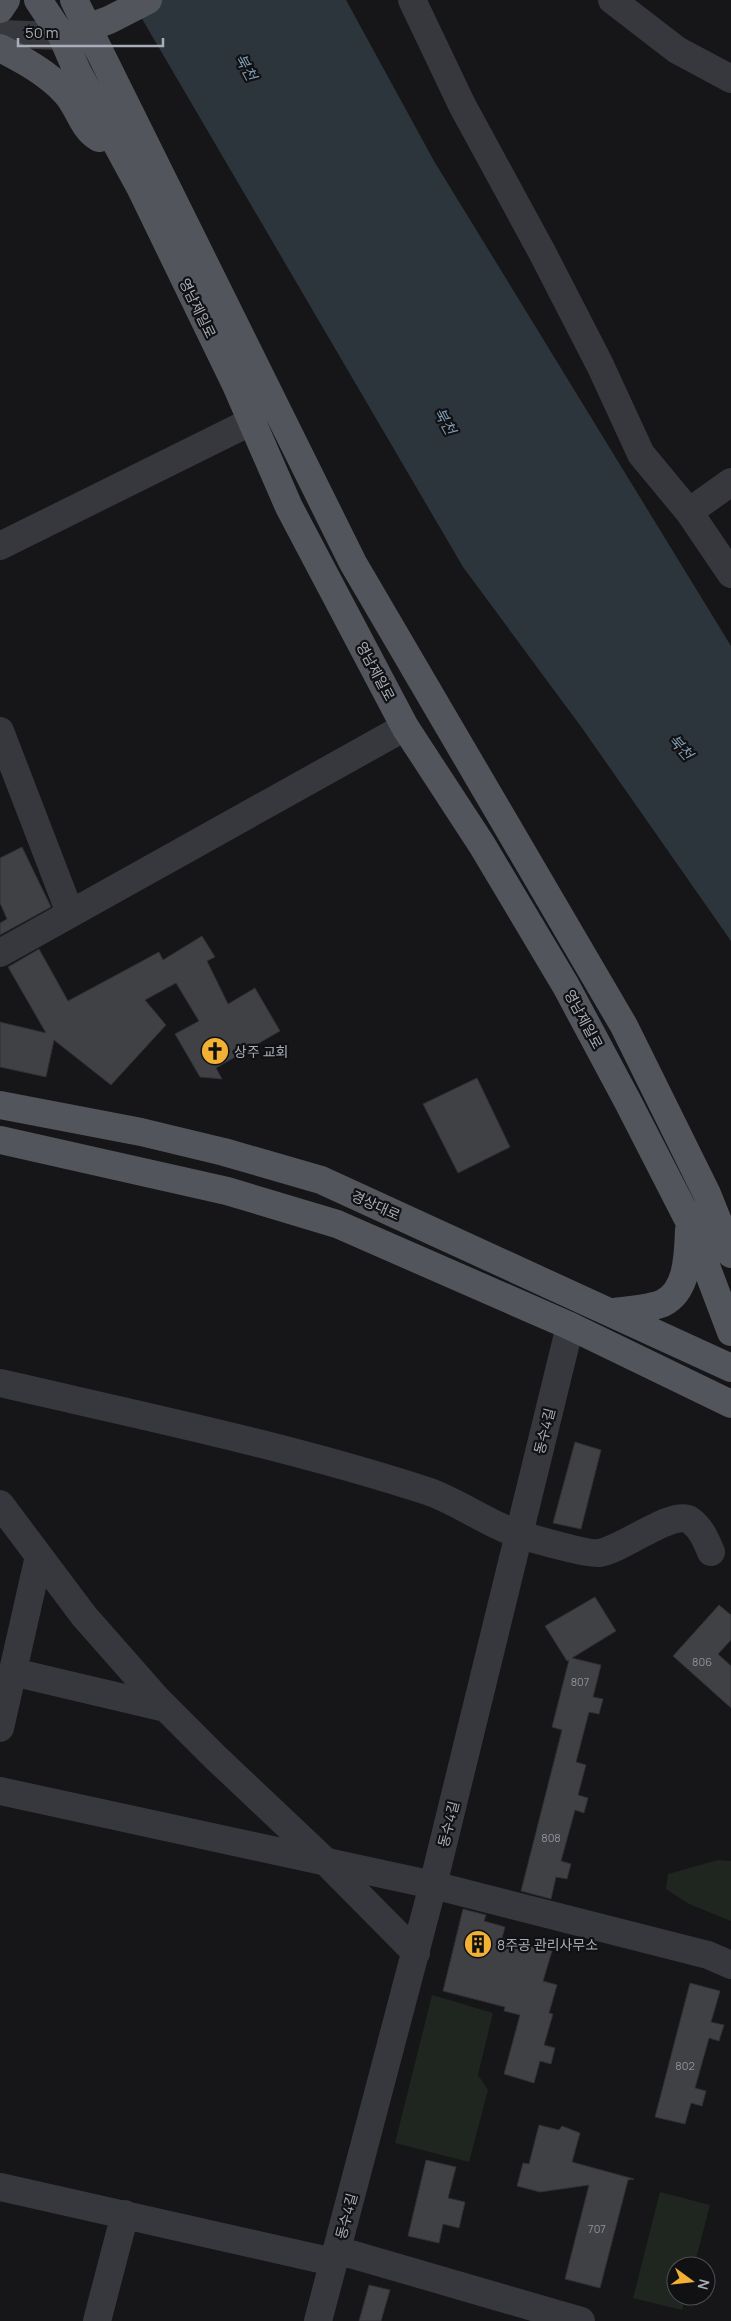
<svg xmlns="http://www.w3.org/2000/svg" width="731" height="2321" font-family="Manrope,'Noto Sans KR',sans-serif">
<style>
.green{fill:#1e261f}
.water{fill:#2c353c}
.building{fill:#404145;stroke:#303034}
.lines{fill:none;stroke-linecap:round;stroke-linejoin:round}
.minor{stroke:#37383d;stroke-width:28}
.major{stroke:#53555c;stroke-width:28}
.labels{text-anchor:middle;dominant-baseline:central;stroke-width:4.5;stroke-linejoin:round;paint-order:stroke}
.number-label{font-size:11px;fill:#8e929b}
.street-label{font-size:14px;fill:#a8adb8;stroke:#111113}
.poi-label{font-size:14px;fill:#a8adb8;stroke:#111113;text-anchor:start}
.water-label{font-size:15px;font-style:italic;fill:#7f9bb3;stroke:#111113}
</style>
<rect width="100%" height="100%" fill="#161618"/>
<path class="green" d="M718 1860 731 1861V1921L689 1904 666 1889 668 1874Z
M432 1995 493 2013 478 2075 488 2090 469 2162 395 2143Z
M660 2192 710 2205 694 2266H676V2296H686L682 2310 633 2298Z"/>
<path class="water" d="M131 0H346L434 161 731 646V941L582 728 463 567Z"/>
<path class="building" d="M22 847 51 907 0 935V923L7 919 0 903V858Z
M202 936 215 957 207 961 228 1004 255 988 280 1031 216 1068 222 1079 200 1077 175 1034 199 1021 176 983 145 1000 166 1025 111 1085 54 1040 46 1077 0 1067V1022L46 1033 8 967 39 949 68 1001 159 952 163 960Z
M477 1078 510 1147 458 1173 423 1104Z
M575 1442 601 1450 581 1529 553 1523Z
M595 1597 616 1631 572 1658 601 1665 593 1697 603 1699 599 1714 589 1712 576 1762 586 1765 578 1795 588 1798 584 1813 575 1810 561 1861 571 1864 567 1879 556 1877 551 1899 521 1891 562 1730 552 1727 569 1660 567 1661 545 1626Z
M719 1605 731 1615V1640L718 1654 731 1666V1708L673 1656Z
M463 1909 486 1915 484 1921 505 1927 502 1938 552 1951 543 1981 557 1985 549 2013 553 2014 544 2045 555 2048 551 2064 540 2061 534 2083 504 2074 520 2015 504 2011 505 2007 443 1991Z
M690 1983 720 1991 711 2022 724 2025 719 2041 709 2038 695 2088 706 2091 702 2106 691 2103 685 2124 655 2117Z
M539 2125 559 2130 562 2126 580 2133 572 2162 634 2179 628 2180 600 2288 565 2279 589 2185 540 2192 517 2186 523 2163 529 2164Z
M426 2160 456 2167 448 2198 465 2202 459 2228 443 2224 439 2243 408 2236Z
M369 2285 390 2290 381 2321H359Z"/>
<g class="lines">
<path class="minor" d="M412 0 462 105 543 254 600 365 641 454 689 512 731 574
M612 0 677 50 731 79
M0 34 62 36 81 30
M689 512 731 482
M0 546 252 421
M0 731 70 913
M0 953 405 727
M0 1383C143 1416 288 1446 427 1491 460 1502 488 1525 521 1535 534 1539 590 1555 599 1553 622 1550 673 1509 690 1520 701 1528 706 1540 711 1552
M0 1504 84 1616 158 1700 214 1756 325 1861 416 1953
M13 1672 166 1708
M0 1728 39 1556
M0 1791 433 1885 708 1955 731 1965
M0 2187 333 2262
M336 2251 354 2255 581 2321
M97 2321 125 2214
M318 2321 433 1885 570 1326"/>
<path class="major" d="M38 0 62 36 77 71 140 187 236 385 289 507 405 727 482 845 566 986 628 1102 689 1221 731 1332
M74 0 353 563 624 1026 707 1194 731 1254
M0 9 6 0
M87 28 109 20 148 0
M0 48C23 60 46 72 65 92 79 106 81 128 99 138
M0 1105 141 1132 224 1152 321 1180 731 1368
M0 1140 227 1191 337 1224 570 1326 731 1404
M613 1312C627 1310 650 1309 663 1303 688 1291 688 1254 689 1230"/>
</g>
<defs>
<symbol id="church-disc" viewBox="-11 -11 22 22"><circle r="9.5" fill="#f2b134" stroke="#111113"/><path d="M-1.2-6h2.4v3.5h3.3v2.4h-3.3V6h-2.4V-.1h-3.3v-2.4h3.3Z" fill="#111"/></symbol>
<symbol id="building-disc" viewBox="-11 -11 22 22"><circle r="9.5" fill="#f2b134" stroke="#111113"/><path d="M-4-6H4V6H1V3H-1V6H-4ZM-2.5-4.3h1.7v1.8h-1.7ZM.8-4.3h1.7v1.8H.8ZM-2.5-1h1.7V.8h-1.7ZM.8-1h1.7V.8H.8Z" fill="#111"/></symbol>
</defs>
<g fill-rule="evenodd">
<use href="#church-disc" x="199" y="1035" width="32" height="32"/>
<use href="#building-disc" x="462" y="1928" width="32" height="32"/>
</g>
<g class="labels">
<g class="number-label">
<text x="702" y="1661">806</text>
<text x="580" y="1681">807</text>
<text x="551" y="1837">808</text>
<text x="685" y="2065">802</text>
<text x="597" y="2228">707</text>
</g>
<g class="street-label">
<text transform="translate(198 308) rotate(64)">영남제일로</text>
<text transform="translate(376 671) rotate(62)">영남제일로</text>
<text transform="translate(584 1019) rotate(62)">영남제일로</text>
<text transform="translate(376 1205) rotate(24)">경상대로</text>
<text transform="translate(544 1431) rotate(-76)">동수4길</text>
<text transform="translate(448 1824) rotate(-76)">동수4길</text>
<text transform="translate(346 2216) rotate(-75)">동수4길</text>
</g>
<g class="poi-label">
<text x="234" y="1051">상주 교회</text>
<text x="497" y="1944">8주공 관리사무소</text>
</g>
<g class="water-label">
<text transform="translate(246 67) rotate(61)">북천</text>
<text transform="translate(445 421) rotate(61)">북천</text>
<text transform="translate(681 747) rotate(49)">북천</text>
</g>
</g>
<g transform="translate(691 2281) rotate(105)"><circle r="24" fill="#111113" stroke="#4d4f55"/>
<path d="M0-4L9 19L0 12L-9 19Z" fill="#f2b134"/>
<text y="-8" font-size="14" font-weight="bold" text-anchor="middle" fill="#a8adb8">N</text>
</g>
<path d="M18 38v8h145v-8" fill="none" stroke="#a8adb8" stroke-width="2.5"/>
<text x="25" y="38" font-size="15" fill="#a8adb8" stroke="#111113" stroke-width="4" paint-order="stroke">50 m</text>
</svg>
